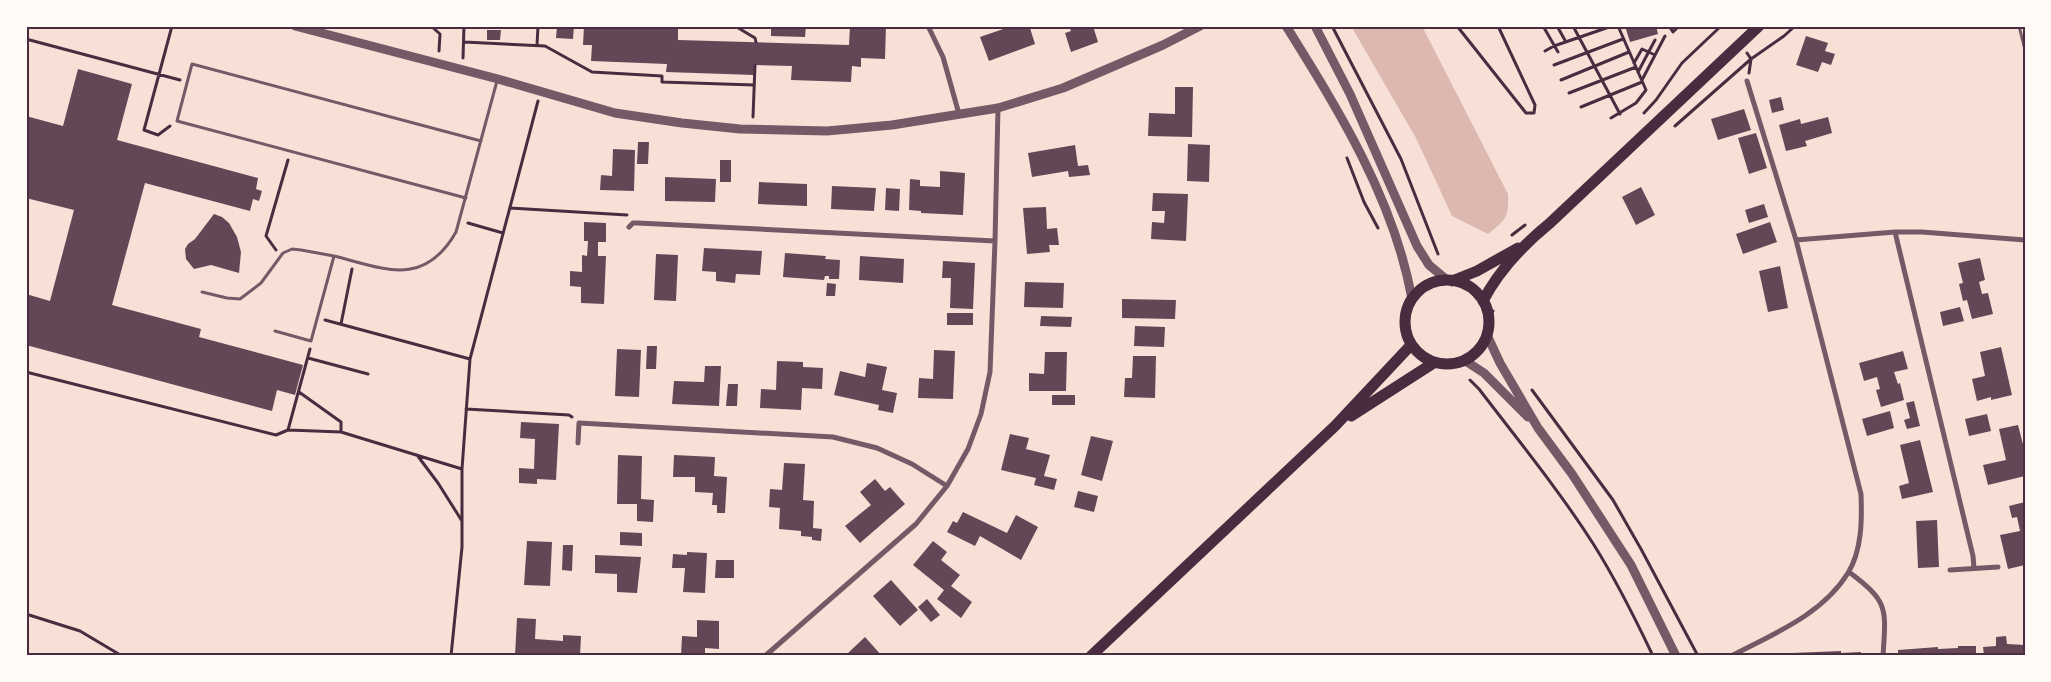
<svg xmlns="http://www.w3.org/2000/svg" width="2051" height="682" font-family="Raleway,sans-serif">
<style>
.water{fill:#dcb8b0}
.building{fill:#644757}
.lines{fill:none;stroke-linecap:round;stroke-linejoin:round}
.path{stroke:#4a2c40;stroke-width:3}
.service{stroke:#755966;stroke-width:3}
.minor{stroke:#755966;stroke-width:5}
.tertiary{stroke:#755966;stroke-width:9}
.primary{stroke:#4a2c40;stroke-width:11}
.neatline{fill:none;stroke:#4a2c40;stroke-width:2}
</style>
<rect width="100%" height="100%" fill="#f7e1d7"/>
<path class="water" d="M1351 26H1422L1508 194C1509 217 1506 220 1488 234L1452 216 1416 138Z"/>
<path class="building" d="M557 26H574L573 39 556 38Z
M584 26H678V40L849 45 850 26H886L885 59 861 58V67L852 66 851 82 791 80 792 66 754 65V75L666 72 667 64 591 61 592 45H583Z
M771 26H806L805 37 771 36Z
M1012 26H1033L1030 28 1035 44 989 61 980 37Z
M1069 26H1093L1098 42 1071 52 1065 33 1071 31Z
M1625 26H1656L1658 34 1630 42Z
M487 30H501L500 40H487Z
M1806 36 1828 43 1825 51 1835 54 1831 65 1822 62 1818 72 1796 65Z
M78 69 132 84 117 140 258 178 256 189 262 191 259 201 253 199 250 211 145 183 112 305 201 329 199 337 303 365 295 395 277 390 272 411 26 345V294L50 301 74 210 26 198V116L63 126Z
M1175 87H1193L1192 137 1148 136 1149 113 1175 114Z
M1781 97 1784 110 1772 113 1769 100Z
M1744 109 1751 130 1718 140 1711 119Z
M1828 117 1832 133 1805 141 1807 146 1786 151 1779 125 1800 119 1801 124Z
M1756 133 1767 168 1749 174 1738 138Z
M638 142H649L648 164H637Z
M1188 144 1210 145 1209 182 1187 181Z
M1075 145 1078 166 1088 165 1090 175 1069 177 1068 171 1032 177 1028 153Z
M613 149 635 150 634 191 600 190 601 175 612 176Z
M720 160H731V182H720Z
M940 171 965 173 963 215 921 213V211L909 210 910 179 920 180V186L940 187Z
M665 177 716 179 715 202 665 201Z
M759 182 807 184V206L758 204Z
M832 186 876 188 874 211 831 209Z
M1641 187 1655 215 1636 225 1622 197Z
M886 188 900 189 899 211 885 210Z
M1153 193 1188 194 1186 241 1151 239 1152 222 1164 223 1165 211H1152Z
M1764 204 1768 217 1749 223 1745 210Z
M1046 207 1047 229 1057 228 1059 245H1049L1050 252 1027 254 1023 208Z
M214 214 222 217 229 223 237 237 241 252 239 273 211 265 194 269 186 259 185 249 188 244 195 239Z
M584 222 606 223V242H598V256H606L604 304 581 303V287L570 286V271L582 272V255L587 256 588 241H584Z
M1770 222 1777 242 1743 254 1736 234Z
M704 248 762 251 760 275 736 274 735 283 716 281V272L702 271Z
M785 253 826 256 825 259 840 260 839 279H829V276H825L824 280 783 277Z
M656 254 678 255 676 301 654 300Z
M860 256 904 259 903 283 859 280Z
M1980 258 1985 280 1979 282 1982 294 1988 293 1993 314 1972 319 1967 300 1963 301 1959 284 1963 283 1958 263Z
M943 261 975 263 973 309 950 308 951 278H942Z
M1780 266 1788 308 1768 312 1759 271Z
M1025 282 1064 283 1063 308 1024 307Z
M827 283 836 284 835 296H826Z
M1122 299 1176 300 1175 319 1122 318Z
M1960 307 1964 321 1943 326 1940 312Z
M947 313H973V325H947Z
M1041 316 1072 317 1071 327 1040 326Z
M1135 326 1165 327 1164 347 1134 346Z
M647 346H657L656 369H646Z
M2001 347 2012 395 1991 400V397L1977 401 1972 379 1985 376 1980 352Z
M617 349 641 350 639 397 615 396Z
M934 350 955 351 953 399 918 398 919 378 933 379Z
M1903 351 1908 369 1894 372 1898 384 1900 383 1904 400 1881 407 1876 390 1880 389 1877 377 1864 381 1859 363Z
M1045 352H1067L1066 391H1029V373L1044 374Z
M1133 356H1156L1155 398 1124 397 1125 378H1132Z
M777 361 803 362V367L823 368 822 389 802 388 801 410 760 408 761 389 776 390Z
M867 363 887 367 882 390 897 393 893 413 878 410 879 405 834 395 840 371 865 377Z
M705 366H721L719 406 672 404 674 381 704 382Z
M728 384H738L737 406H726Z
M1052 395H1075V405H1052Z
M1914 401 1920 426 1907 429 1904 420 1910 418 1906 403Z
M1890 411 1894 428 1867 436 1862 419Z
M1987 414 1991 431 1969 436 1965 419Z
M521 422 559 424 556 480 537 479V484L519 483V468L534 469 535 439 520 438Z
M2018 425 2025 452V476L1988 485 1983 465 2006 460 1999 429Z
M1010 434 1029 438 1026 449 1050 455 1044 476 1057 479 1054 490 1034 485 1036 478 1001 470Z
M1091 436 1113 441 1102 481 1081 475Z
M1920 440 1933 492 1902 499 1899 486 1909 483 1900 445Z
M618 455 642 456 641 499 654 500 653 522 637 521V504H617Z
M674 455 715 457 714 476 727 477 725 513H717V505H712L713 493 695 492V477H673Z
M784 463 805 464 803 500 814 501 813 528 822 529 821 541 812 540V537L801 536V531L779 529 780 508 769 507 770 489 782 490Z
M875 479 885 491 890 487 905 504 860 543 845 526 871 505 860 492Z
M1078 491 1098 496 1094 512 1074 507Z
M2025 502V565L2008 569 2000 535 2020 531 2017 517 2012 518 2009 506Z
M963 512 1007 533 1016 515 1038 527 1021 560 980 536 975 546 947 532 953 521 957 523Z
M1937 520 1939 567 1918 568 1916 521Z
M620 532 642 533V546L620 545Z
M527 541 552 542 550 586 524 585Z
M933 541 947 552 941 560 960 575 951 586 972 602 961 618 937 599 944 590 913 565Z
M563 545H573L572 571 562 570Z
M687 552 707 553 705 593 683 592 685 568H672L673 554 687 555Z
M595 555 641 557 637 593 617 592V574L595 573Z
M716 560H734V578H715Z
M891 580 918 610 900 626 873 596Z
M927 599 940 615 931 622 918 607Z
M517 618 536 619 535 639 563 641V635L581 636 580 656H515Z
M697 620 719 621V649L705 648V656H681L682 636 697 637Z
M2006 636 2007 644 2025 645V656H1984L1983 647 1996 646V637Z
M865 637 882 656H851L848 653Z
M1958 646H1976V656H1898V650L1938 647V649L1958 648Z
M1841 651V653L1861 652V656H1792V653Z"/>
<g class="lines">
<path class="path" d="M431 26 440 34 439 51
M735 26 755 38 756 42
M1332 26 1401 159 1438 254
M1457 26 1526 113H1534L1535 105 1498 26
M1543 26 1558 52
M1557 26 1566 42
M1573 26 1620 114
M1669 26 1673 32 1679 26
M26 39 180 80
M464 42 545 46 592 72 662 76V82L754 85
M537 45 538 26
M1545 51 1554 46 1612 26
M1747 53 1751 59 1749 73
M463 58 464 26
M1634 63 1642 49 1655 55
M1554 65 1623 39
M1638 72 1655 40
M1561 80 1629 52
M1642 80 1665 36
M1569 93 1636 67
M1581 107 1642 82
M1644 113 1656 100 1682 63 1721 26
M753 117 755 65
M1611 118 1636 103 1646 90 1618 26
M170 126 158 135 144 130 172 26
M1675 126 1751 59 1784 36 1795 26
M1347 158 1364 202 1378 228
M510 208 627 215
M468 223 503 233
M1512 235 1525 225
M276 250 266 236 288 160
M1488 319 1493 311
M325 320 470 359
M341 324 352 269
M308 358 368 374
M26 372 276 435 288 430 341 432 462 469
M1470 380 1479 389C1518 440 1559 490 1594 545 1616 580 1635 618 1653 656
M1532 390 1613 500 1641 549 1698 656
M299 392 341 422V432
M466 409 569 415 572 417
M288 430 310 349
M417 455 438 483 462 521
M26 614 80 631 122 656
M451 656 462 547V469L470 359 538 101"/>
<path class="service" d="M2019 26 2025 50
M466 198 177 121 192 64 481 141
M202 292 227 298 240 299 261 283 283 253 292 249 301 250 334 256
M275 331 311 341 334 256C385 269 424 288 456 232L497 81"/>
<path class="minor" d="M928 26 943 57 959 114
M629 227 633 223H638L995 241
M1895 232 1973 556 1974 568
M1796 240 1895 232H1922L2025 240
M578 443 579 423 833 437 877 448 912 464 947 486
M1950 570 1998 567
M1849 572C1889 602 1886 608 1883 656
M765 656 916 524 947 486 968 449 981 414 990 372 995 241 998 108
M1731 656C1773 634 1822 615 1848 573 1862 550 1862 520 1861 494L1796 240 1747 81"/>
<path class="tertiary" d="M295 26 498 79 615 113 682 123 740 129 827 131 892 125 998 108 1063 88 1163 45 1200 26
M1286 26C1339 111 1394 199 1412 299
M1315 26 1350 94 1417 246 1429 265 1447 280
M1487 335 1500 363 1538 428 1572 474 1631 565 1676 656
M1464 360 1484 373 1528 417"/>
<path class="primary" d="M1405 322a42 42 0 1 1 84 0a42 42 0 1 1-84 0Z
M1452 281 1477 271 1518 248
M1483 301C1499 270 1523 245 1550 223L1759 26
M1351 416 1435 362
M1091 656 1335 426 1411 345"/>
</g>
<rect width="2051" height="682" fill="none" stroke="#fffaf5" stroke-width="55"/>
<rect x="28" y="28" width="1996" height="626" class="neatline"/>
</svg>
